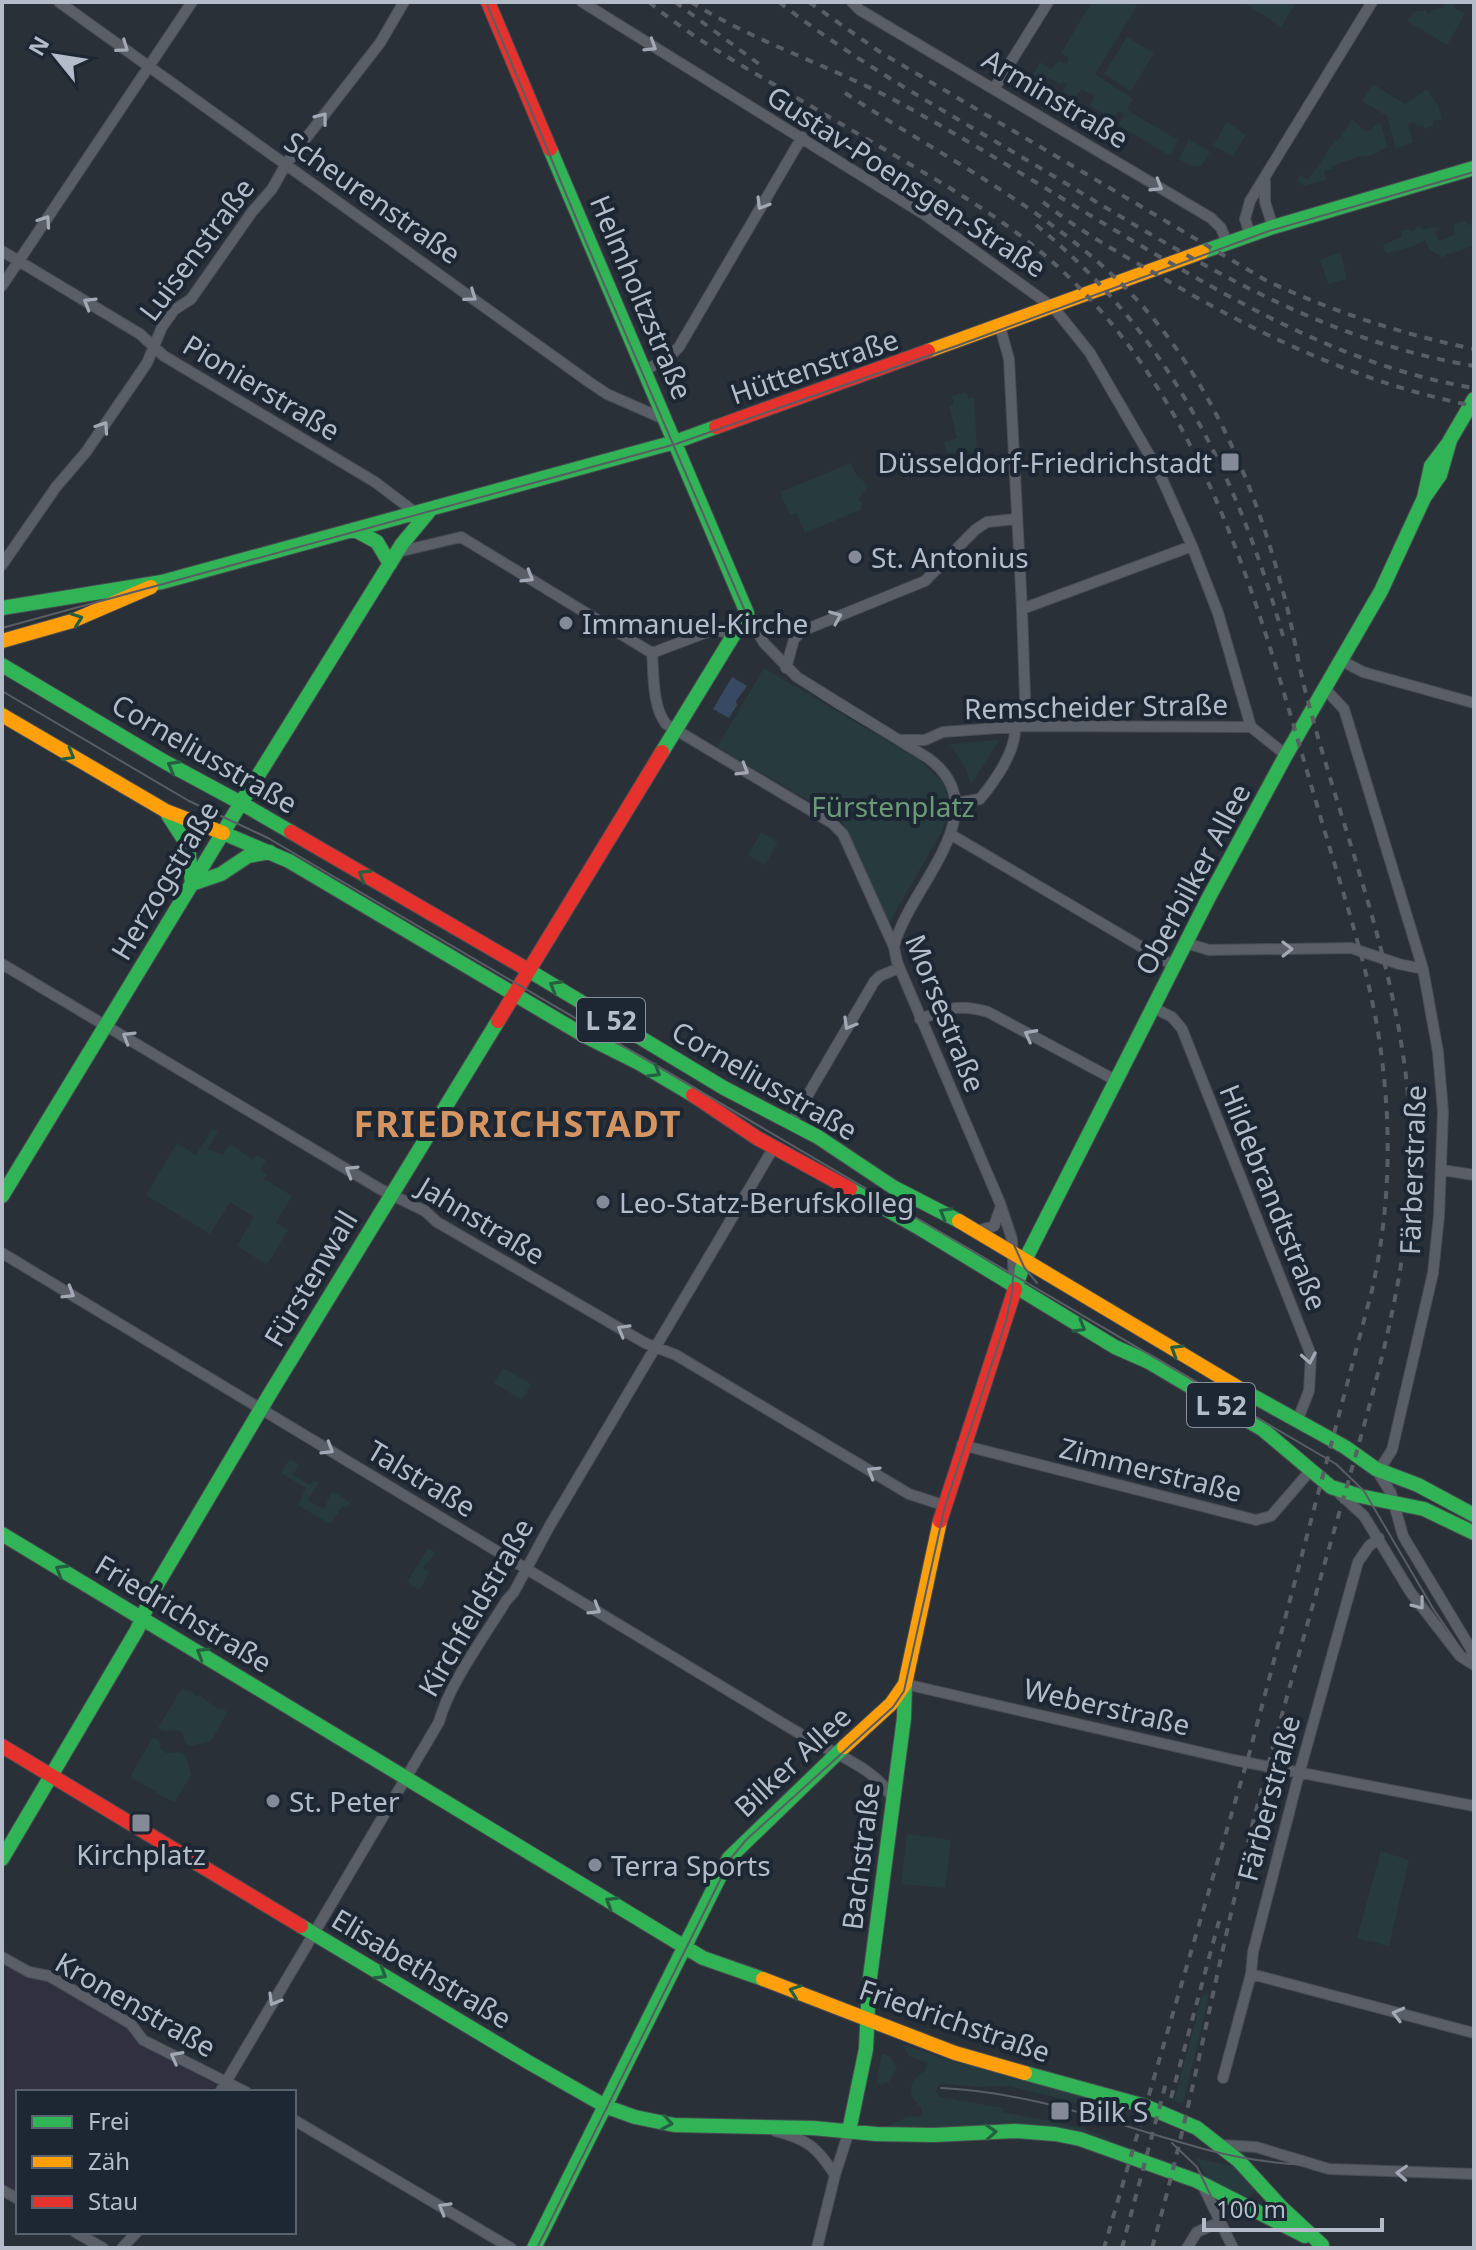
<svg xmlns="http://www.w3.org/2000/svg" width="1476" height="2250" font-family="'Noto Sans',sans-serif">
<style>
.medical{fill:#31303e}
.green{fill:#273a3e}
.water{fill:#384963}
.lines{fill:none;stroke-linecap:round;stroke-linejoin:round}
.street-casing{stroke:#484c53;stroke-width:12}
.fast-casing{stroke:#484c53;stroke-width:16}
.slow-casing{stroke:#484c53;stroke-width:16}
.jam-casing{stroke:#484c53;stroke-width:16}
.street{stroke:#5a5e66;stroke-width:10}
.fast{stroke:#30b455;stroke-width:14}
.slow{stroke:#ff9f0a;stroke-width:14}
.jam{stroke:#e5322d;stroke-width:14}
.tram{stroke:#595d64;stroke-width:2}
.rail{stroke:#595d64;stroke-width:4;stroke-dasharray:8 8;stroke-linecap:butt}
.oneway{stroke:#a2a9b5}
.oneway2{stroke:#255f41}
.poi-dot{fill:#848b96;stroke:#1d2633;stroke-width:3}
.labels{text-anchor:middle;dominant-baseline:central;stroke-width:8;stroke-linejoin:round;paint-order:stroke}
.shield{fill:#1d2633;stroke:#878f9c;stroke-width:2}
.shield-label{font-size:26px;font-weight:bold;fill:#b4bcc9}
.street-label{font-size:28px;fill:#b4bcc9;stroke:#1d2633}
.poi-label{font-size:28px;fill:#b4bcc9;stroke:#1d2633;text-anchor:start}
.park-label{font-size:28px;fill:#6b9a76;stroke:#1d2633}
.district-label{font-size:36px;font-weight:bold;letter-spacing:2px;fill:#d59563;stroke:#1d2633}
</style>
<rect width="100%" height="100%" fill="#2a3038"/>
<path class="medical" d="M2 1962 52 1984 127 2028 139 2042 213 2083 215 2092H18V2192L2 2183Z"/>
<path class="green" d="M1092 2H1131L1137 6 1095 74 1133 99 1127 110 1178 140 1170 156 1118 125 1124 114 1119 111 1112 119 1090 106 1094 96 1082 89 1074 97 1063 92 1067 84 1063 81 1060 84 1047 77 1043 83 1033 75 1040 62 1051 69 1059 61 1066 64 1069 58 1061 53Z
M1243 2H1296L1281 27Z
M1448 2H1456L1453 7 1465 14 1447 45 1407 21 1414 12 1426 10 1427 14 1431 13V10L1445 7 1444 3Z
M1127 37 1154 53 1131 91 1104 74Z
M1373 84 1405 104 1427 89 1438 106 1442 119 1433 121 1434 126 1424 129 1423 124 1417 126 1415 122 1408 124 1413 142 1396 149 1387 116 1362 101Z
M1352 119 1367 132 1380 122 1388 147 1380 150V152L1365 157 1364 155 1332 166 1333 169 1324 171 1326 180 1304 186 1297 180 1300 175 1307 179C1318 168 1324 156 1335 140L1338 141Z
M1227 122 1246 135 1233 156 1213 146Z
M1189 139 1210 152 1201 166H1190L1179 159Z
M1466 221 1467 225 1474 223V245L1450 254 1447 253 1443 258 1429 249 1425 240 1412 247 1386 253 1383 245 1402 237 1401 231 1408 229 1414 232 1416 227 1420 226 1422 230 1435 227 1438 229 1435 232 1439 241 1455 234 1453 224Z
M1340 252 1347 279 1328 284 1320 260Z
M966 392 969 399 974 397 977 451 947 453 944 442 957 438 949 406 954 404 952 396Z
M851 463 856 474 868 486 858 499 862 503 860 510 805 533 796 513 790 515 780 492Z
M764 668 921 761 943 783 948 799 947 817 940 835 889 923 842 820 717 747Z
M998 740V742L971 785 966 769 950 744Z
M761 832 778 842 765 865 748 855Z
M213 1128 218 1131 208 1149 223 1155 230 1144 253 1160 257 1155 266 1160 260 1171 267 1175 264 1179 292 1196 276 1223 288 1230 267 1265 237 1246 254 1217 230 1202 210 1234 146 1195 177 1143 196 1155Z
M503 1368 531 1384 522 1400 494 1383Z
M290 1459 299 1464 293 1475 310 1485 314 1480 319 1483 308 1500 324 1509 332 1491 350 1502 347 1508 343 1506 330 1524 298 1505 306 1488 281 1473Z
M428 1548 436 1553 423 1568 430 1572 419 1590 407 1582Z
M182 1688 187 1691 188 1689 197 1697 199 1695 219 1710 220 1708 226 1711 227 1714 210 1742 191 1746 185 1743 183 1734 178 1730 164 1731 158 1728Z
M153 1737 159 1740 160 1748 166 1753 180 1752 186 1755 191 1775 175 1802 155 1793 156 1791 133 1779 131 1775Z
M907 1834 951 1840 945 1888 901 1884Z
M1381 1851 1409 1860 1389 1946 1357 1938Z
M1207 1992 1208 2000 1183 2104 1174 2101 1202 1997Z
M902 2044 957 2063H973L1122 2107V2114L1008 2086 980 2087 941 2084 935 2089 939 2097 1004 2108 1003 2112C1029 2118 1093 2126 1112 2141 1052 2120 1019 2125 957 2127 934 2128 911 2127 888 2126L907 2117 922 2116V2108C906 2097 908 2079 925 2071L927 2063 909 2056Z
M882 2053 891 2057 897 2068 889 2082 876 2085Z
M1196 2158 1237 2167 1258 2190 1247 2198 1208 2179Z"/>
<path class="water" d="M732 677 747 686 736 701 737 705 729 718 713 709Z"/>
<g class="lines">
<defs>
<path id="street" d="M59 2 589 382 607 394 666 420
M582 2 925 215 1054 308 1090 353 1158 470 1192 546 1218 613 1251 727
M852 2 860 10 1211 218 1221 228 1227 243
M994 89 1048 2
M1265 181V202L1273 227
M1250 235 1245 219 1250 201 1372 2
M2 251 140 334 164 356 375 482 416 513
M2 286 192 2
M1000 327 1009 359 1022 609 1026 726
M645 370 667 359 679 347 802 137
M398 552 461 537 652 653
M2 565 56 487 86 452 147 363 162 327 174 310 191 299 252 212 272 189 286 164 380 43 404 2
M1022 609 1192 546
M747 613 764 643 797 677 928 758C1001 811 907 888 894 947
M652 653C654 675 652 706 666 724L832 823 843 834 894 947 897 962 1000 1203 1012 1239 1014 1283
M652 653 713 630 724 632 733 637
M1342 661 1363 672 1474 703
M786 668 794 639 802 631 925 581 975 530 987 522 1016 519
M1326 690 1344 709 1423 969 1438 1052 1443 1112 1439 1216 1433 1273 1392 1450 1383 1464 1376 1469 1391 1493 1403 1536 1471 1649 1474 1661
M900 740H925L943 732 1026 726 1251 727 1286 755
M956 803 980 799C995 781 1016 751 1015 728
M950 834 1174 966
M1186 943 1209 950 1351 948 1399 964 1423 969
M2 964 380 1189 425 1211 437 1222 645 1343 676 1355 909 1494 943 1505
M1154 1008 1172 1017 1182 1029 1311 1355 1309 1391 1298 1419
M920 1019C948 1009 959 1003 988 1012L1117 1081
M792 1122 874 982 880 976 899 968
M1442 1170 1474 1175
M977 1231 994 1226 1000 1209
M2 1253 802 1735C831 1753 878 1768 893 1800
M962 1445 1256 1520 1271 1516 1310 1471
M1340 1494 1364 1516 1411 1593 1460 1656 1474 1665
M905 1684 1234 1760 1474 1806
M2 1957 29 1972 49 1976 131 2024 143 2040 246 2092
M1251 1974 1474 2033
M1223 2078 1251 1974 1253 1952 1299 1774 1358 1562 1369 1546 1379 1538
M220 2092 439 1722C449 1684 485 1636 506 1601L514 1592 549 1527 774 1147
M294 2120 511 2248
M775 2131C807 2139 817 2147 835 2175
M1221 2145 1256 2147 1329 2169 1474 2174
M1202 2184 1233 2248
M2 2190 18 2199
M75 2232 103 2248
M122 2248 137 2232
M817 2248 835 2175 849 2131
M1187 2248 1197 2232 1220 2222"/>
<path id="fast" d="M550 149 747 613 662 752
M1202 252 1273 227 1474 168
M1424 498 1431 466 1450 441
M355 530 377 542 390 564
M2 608 162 582 675 442 716 427
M2 665 165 762 241 803 402 544 431 509
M168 815 188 846 192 884
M223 833 289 861 585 1036 639 1063 693 1095
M192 884 221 874 248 856 270 852
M523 967 724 1088 818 1137 893 1187 959 1221
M850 1189 921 1229 1115 1347 1149 1362 1262 1429 1331 1487 1360 1496 1424 1509 1474 1533
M2 1196 241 803 291 832
M1015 1289 1025 1260 1208 899 1286 755 1381 591 1424 498 1440 475 1450 440 1474 399
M1244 1391 1345 1447 1376 1469 1418 1485 1474 1515
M2 1534C237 1674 469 1817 703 1958L763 1979
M2 1859 137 1630 155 1588 271 1392 498 1021
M301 1926 528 2062 607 2107 635 2117 674 2125 813 2128 876 2134 934 2135 1015 2131 1055 2134 1080 2139 1197 2181 1305 2236
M1025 2073 1145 2106 1197 2128 1239 2161 1281 2207 1322 2245
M849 2131 866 2049 869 1985 904 1718 905 1684
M534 2248 729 1858 844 1747"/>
<path id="slow" d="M928 351 1202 252
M2 641 72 621 151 587
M2 715 166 811 223 833
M959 1221 1244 1391
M844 1747 891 1704 905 1684 940 1521
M763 1979 955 2053 1025 2073"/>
<path id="jam" d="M488 2 550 149
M716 427 928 351
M291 832 523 967
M498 1021 662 752
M693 1095 757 1138 850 1189
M940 1521 1015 1289
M2 1746 301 1926"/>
</defs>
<use href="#street" class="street-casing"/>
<use href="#fast" class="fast-casing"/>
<use href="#slow" class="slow-casing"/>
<use href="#jam" class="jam-casing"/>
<use href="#street" class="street"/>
<use href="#fast" class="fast"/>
<use href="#slow" class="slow"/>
<use href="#jam" class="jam"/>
<path class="tram" d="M486 2 588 247 754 632C792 694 867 722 926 760 1011 823 872 899 895 967L1009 1234 1024 1267 1037 1283
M2 628 676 444 959 345 1269 231 1474 172
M2 691 189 801 268 838 1336 1464 1364 1491 1434 1610 1474 1668
M941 2088C1034 2092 1119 2126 1208 2150 1263 2165 1320 2166 1377 2169 1409 2171 1442 2175 1474 2172
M1172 2143 1197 2167 1236 2248
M537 2248 731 1858 746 1840 893 1707 904 1691 945 1506 1006 1321 1012 1293 1014 1264"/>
<path class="rail" d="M649 2C686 33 727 57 768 81 814 108 860 135 906 162 959 193 1012 225 1057 266 1210 406 1260 614 1317 805 1341 889 1372 974 1382 1060 1392 1138 1389 1214 1372 1290L1250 1751 1104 2248
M675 2 759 64
M691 2C760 45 838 68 909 108 998 157 1085 214 1174 265 1268 320 1365 370 1474 388
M779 2C857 63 945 111 1030 162 1173 247 1307 338 1474 366
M809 2 880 52 1267 281C1334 312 1401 334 1474 349
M845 93C945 159 1055 211 1138 301 1211 381 1254 484 1282 588 1291 619 1296 651 1303 682 1340 829 1403 972 1410 1125 1416 1245 1381 1365 1349 1479 1319 1583 1289 1687 1261 1792 1220 1943 1195 2098 1152 2248
M1043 202C1078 230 1117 252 1156 274 1257 334 1358 383 1474 406
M1036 225C1168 332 1237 475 1283 636
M1171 2098 1219 1921
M1122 2248 1166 2083"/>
</g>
<defs><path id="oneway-chevron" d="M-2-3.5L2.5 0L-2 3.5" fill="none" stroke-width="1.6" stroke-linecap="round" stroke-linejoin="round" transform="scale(2)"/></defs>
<g class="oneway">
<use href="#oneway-chevron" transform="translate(651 46) rotate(32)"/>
<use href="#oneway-chevron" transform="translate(123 47) rotate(35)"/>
<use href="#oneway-chevron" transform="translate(322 118) rotate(-52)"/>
<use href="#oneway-chevron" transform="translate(1157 186) rotate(31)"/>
<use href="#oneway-chevron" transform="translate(762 204) rotate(121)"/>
<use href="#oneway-chevron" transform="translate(45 221) rotate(-56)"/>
<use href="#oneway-chevron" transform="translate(471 296) rotate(35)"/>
<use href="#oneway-chevron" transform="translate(89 303) rotate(-149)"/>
<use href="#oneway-chevron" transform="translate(103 427) rotate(-56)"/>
<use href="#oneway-chevron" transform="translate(528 577) rotate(31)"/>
<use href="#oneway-chevron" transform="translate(836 617) rotate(-22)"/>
<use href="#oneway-chevron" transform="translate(743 770) rotate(31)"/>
<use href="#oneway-chevron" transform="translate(1287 949) rotate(-1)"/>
<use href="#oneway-chevron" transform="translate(849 1024) rotate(120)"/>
<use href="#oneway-chevron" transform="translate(1030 1035) rotate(-152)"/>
<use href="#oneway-chevron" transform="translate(128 1037) rotate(-149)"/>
<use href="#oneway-chevron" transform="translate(351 1171) rotate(-149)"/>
<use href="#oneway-chevron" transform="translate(69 1293) rotate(31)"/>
<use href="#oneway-chevron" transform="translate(623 1330) rotate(-150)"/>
<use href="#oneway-chevron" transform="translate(1309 1358) rotate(80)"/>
<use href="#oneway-chevron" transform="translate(328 1449) rotate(31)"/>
<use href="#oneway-chevron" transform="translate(873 1472) rotate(-149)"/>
<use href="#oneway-chevron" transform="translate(1419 1604) rotate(52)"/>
<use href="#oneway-chevron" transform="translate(595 1609) rotate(31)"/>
<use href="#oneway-chevron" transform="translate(274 2000) rotate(120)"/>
<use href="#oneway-chevron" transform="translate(1398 2014) rotate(-165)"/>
<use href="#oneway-chevron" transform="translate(176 2057) rotate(-152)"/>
<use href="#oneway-chevron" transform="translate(1402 2173) rotate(-177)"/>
<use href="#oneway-chevron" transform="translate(444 2208) rotate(-150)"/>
</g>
<g class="oneway2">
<use href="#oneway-chevron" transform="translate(77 619) rotate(-20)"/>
<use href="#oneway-chevron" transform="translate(69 755) rotate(30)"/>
<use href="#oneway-chevron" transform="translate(173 766) rotate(-151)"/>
<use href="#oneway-chevron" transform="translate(364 875) rotate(-149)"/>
<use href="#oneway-chevron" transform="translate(555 986) rotate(-150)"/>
<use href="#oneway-chevron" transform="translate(655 1072) rotate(31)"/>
<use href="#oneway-chevron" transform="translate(945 1213) rotate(-150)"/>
<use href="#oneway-chevron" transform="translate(1080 1327) rotate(30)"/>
<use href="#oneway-chevron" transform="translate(1176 1350) rotate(-149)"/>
<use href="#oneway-chevron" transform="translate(61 1570) rotate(-149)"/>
<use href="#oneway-chevron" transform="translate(202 1653) rotate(-149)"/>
<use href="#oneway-chevron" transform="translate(611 1902) rotate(-149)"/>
<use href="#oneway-chevron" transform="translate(381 1974) rotate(31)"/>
<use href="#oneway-chevron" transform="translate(795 1991) rotate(-160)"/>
<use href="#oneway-chevron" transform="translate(667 2123) rotate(10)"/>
<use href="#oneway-chevron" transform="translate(991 2132) rotate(-4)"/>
</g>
<g class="poi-dot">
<rect x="1220" y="452" width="20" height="20" rx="4"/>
<circle cx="855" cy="557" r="8"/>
<circle cx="566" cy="623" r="8"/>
<circle cx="603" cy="1202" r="8"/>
<circle cx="273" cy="1801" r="8"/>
<rect x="131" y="1813" width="20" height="20" rx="4"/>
<circle cx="595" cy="1865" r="8"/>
<rect x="1050" y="2101" width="20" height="20" rx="4"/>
</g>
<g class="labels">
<g class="shield">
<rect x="577" y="998" width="68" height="44" rx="6"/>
<rect x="1187" y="1383" width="68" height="44" rx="6"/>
</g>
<g class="shield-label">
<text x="611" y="1020">L 52</text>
<text x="1221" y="1405">L 52</text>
</g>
<g class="street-label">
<text transform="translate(1056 98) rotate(31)">Arminstraße</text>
<text transform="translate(907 181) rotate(33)">Gustav-Poensgen-Straße</text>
<text transform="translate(373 197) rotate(35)">Scheurenstraße</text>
<text transform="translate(196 249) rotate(-53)">Luisenstraße</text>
<text transform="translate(642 297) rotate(67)">Helmholtzstraße</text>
<text transform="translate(814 366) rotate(-19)">Hüttenstraße</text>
<text transform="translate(262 387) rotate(31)">Pionierstraße</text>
<text transform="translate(1096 706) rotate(-1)">Remscheider Straße</text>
<text transform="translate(205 753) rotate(30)">Corneliusstraße</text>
<text transform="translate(1192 879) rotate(-62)">Oberbilker Allee</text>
<text transform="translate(164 880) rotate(-59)">Herzogstraße</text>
<text transform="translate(946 1013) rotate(68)">Morsestraße</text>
<text transform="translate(765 1080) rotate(30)">Corneliusstraße</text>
<text transform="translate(1412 1170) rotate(-88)">Färberstraße</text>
<text transform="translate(1274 1197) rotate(68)">Hildebrandtstraße</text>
<text transform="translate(482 1220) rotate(31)">Jahnstraße</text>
<text transform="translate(310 1278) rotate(-59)">Fürstenwall</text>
<text transform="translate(1151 1469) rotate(14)">Zimmerstraße</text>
<text transform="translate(422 1478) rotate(31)">Talstraße</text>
<text transform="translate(475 1607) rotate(-60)">Kirchfeldstraße</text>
<text transform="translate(184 1613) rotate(31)">Friedrichstraße</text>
<text transform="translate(1107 1706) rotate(13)">Weberstraße</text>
<text transform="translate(792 1761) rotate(-43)">Bilker Allee</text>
<text transform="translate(1268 1798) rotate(-75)">Färberstraße</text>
<text transform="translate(860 1856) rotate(-83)">Bachstraße</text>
<text transform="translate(422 1968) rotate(31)">Elisabethstraße</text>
<text transform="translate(136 2004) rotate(30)">Kronenstraße</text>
<text transform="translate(955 2020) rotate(19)">Friedrichstraße</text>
</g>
<g class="poi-label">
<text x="1212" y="462" text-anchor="end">Düsseldorf-Friedrichstadt</text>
<text x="871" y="557">St. Antonius</text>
<text x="582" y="623">Immanuel-Kirche</text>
<text x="619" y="1202">Leo-Statz-Berufskolleg</text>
<text x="289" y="1801">St. Peter</text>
<text x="141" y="1854" text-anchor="middle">Kirchplatz</text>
<text x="611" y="1865">Terra Sports</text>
<text x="1078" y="2111">Bilk S</text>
</g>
<g class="park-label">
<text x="893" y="806">Fürstenplatz</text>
</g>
<g class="district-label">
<text x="518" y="1123">FRIEDRICHSTADT</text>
</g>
</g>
<rect width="1476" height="2250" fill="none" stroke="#b4bcc9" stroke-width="8"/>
<rect x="16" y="2090" width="280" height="144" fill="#1d2633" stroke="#59626f" stroke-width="2"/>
<rect x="32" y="2116" width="40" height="12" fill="#30b455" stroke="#59626f" stroke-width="2"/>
<text x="88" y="2130" font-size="24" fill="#b4bcc9">Frei</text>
<rect x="32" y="2156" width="40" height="12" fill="#ff9f0a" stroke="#59626f" stroke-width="2"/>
<text x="88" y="2170" font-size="24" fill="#b4bcc9">Zäh</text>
<rect x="32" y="2196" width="40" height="12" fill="#e5322d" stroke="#59626f" stroke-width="2"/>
<text x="88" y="2210" font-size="24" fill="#b4bcc9">Stau</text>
<g transform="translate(56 56) rotate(300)" stroke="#1d2633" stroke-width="6" paint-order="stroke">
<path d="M0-6L14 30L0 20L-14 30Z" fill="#b4bcc9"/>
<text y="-12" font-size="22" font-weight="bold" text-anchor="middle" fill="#b4bcc9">N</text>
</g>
<path d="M1204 2218v12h178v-12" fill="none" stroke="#b4bcc9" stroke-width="4"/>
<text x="1216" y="2218" font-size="24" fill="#b4bcc9" stroke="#1d2633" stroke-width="6" paint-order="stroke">100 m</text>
</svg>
